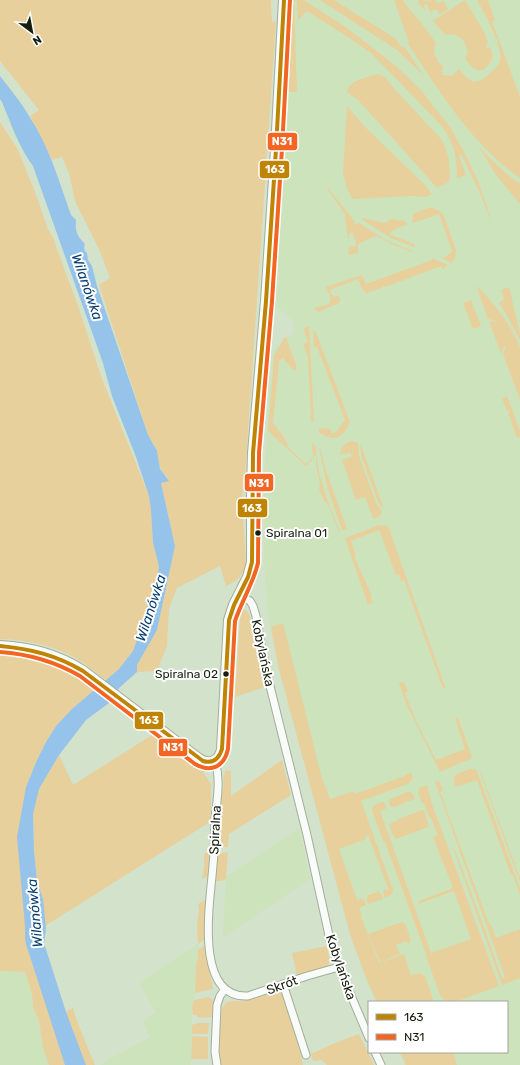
<svg xmlns="http://www.w3.org/2000/svg" width="520" height="1065" font-family="Rubik,sans-serif">
<style>
.built{fill:#cce3bc}
.green{fill:#e8d09d}
.water{fill:#95c3ea}
.lines{fill:none;stroke-linecap:round;stroke-linejoin:round}
.street-casing{stroke:#a3ae9b;stroke-width:9}
.secondary-casing{stroke:#a3ae9b;stroke-width:12}
.street{stroke:#f8fbf7;stroke-width:7}
.secondary{stroke:#f8fbf7;stroke-width:10}
.bus-1-casing{stroke:#fff;stroke-width:7}
.bus-2-casing{stroke:#fff;stroke-width:7}
.bus-1{stroke:#bf8404;stroke-width:4}
.bus-2{stroke:#f26522;stroke-width:4}
.bus-dot{fill:#161f0e;stroke:#fff;stroke-width:1.5}
.labels{text-anchor:middle;dominant-baseline:central;stroke-width:4;stroke-linejoin:round;paint-order:stroke}
.bus-label{font-size:12px;fill:#161f0e;stroke:#fff;text-anchor:start}
.street-label{font-size:13px;fill:#161f0e;stroke:#fff}
.water-label{font-size:14px;font-style:italic;fill:#094073;stroke:#fff}
.line-badge{stroke:#fff;stroke-width:1.5}
.badge-label{font-size:11px;text-anchor:middle;font-weight:bold;fill:#fff}
</style>
<rect width="100%" height="100%" fill="#d3e2ca"/>
<path class="built" d="M290 0H520V1065H405L399 1052H507V1002H376L368 986 350 935 278 666 271 631 267 606 264 557V477L272 356 277 345 280 346 284 338 294 333V331L296 329 293 320 276 306Z
M299 828 310 879 223 937 226 877Z
M198 944V956L196 966 195 993 192 1008 191 1065H102L101 1064 150 1037 143 1021 156 1012 139 983Z
M0 971 25 972 32 994 33 1007 39 1021 43 1047 49 1065H0Z"/>
<path class="green" d="M0 0H271L272 22 276 21 245 476 242 498 246 566C240 578 238 580 226 586L220 566 177 588 169 608 167 646 157 671 137 672V665L157 630 175 546 161 483 169 480 160 469 157 451 148 435 99 285 110 278 99 249 75 201 69 173 62 157 52 160 43 141 30 116 39 110 0 61Z
M290 0H304L347 28 396 66 420 89 450 127 464 152 478 181 486 204 492 224 480 193 461 154 459 156 466 175 457 178C457 156 454 143 441 125L371 53 348 37 307 11 299 19H298L297 1 294 2 297 92H286Z
M320 0H334L395 38 402 48 404 46 424 76 397 50Z
M394 0H403C408 9 416 16 422 24 427 30 431 37 436 43 433 49 434 55 438 60L437 61 443 66 442 75 452 76 459 69 467 78 474 82C480 81 484 79 488 75 502 64 503 58 497 42L498 41 497 38 496 39 488 20 477 0H488L495 20 492 21 520 97V178C473 146 439 91 408 44L409 43Z
M418 0H423L426 1 435 0 438 4 443 0 448 9 439 15 437 9 430 12 427 4 424 5 426 12 419 4Z
M465 0 486 35H485L488 43 486 46 487 48 490 47 492 53H493C492 64 483 76 472 67 470 65 467 61 465 59L468 51 467 50C465 38 457 33 445 35L433 21Z
M378 74 385 77 391 85 442 140C449 155 451 165 449 182L437 188 415 163 359 101 347 92C349 80 368 77 378 74Z
M347 106 364 126 425 185 432 194 426 197 413 196 352 199 346 186 343 172Z
M0 122 18 150 35 192 48 229 53 238 78 306 102 379 149 496 151 510 153 543 159 566 157 580 148 603 138 637 133 651 119 669 106 680C96 673 86 664 75 658 54 645 25 640 0 639Z
M479 147C492 161 505 173 520 184V204L496 175Z
M328 188C337 200 348 211 356 224L359 223 384 239 412 251V252L394 245 376 236 358 244V253L349 255 348 248 353 246 355 247 356 244 353 233H350L348 241 345 214 327 189Z
M432 207 441 212 444 216 456 250 455 258 451 263 441 257H446L452 251 439 214 413 223 412 220 414 213Z
M362 218 386 223 390 219 405 221 408 224 391 231 390 235 415 244 414 247 391 238 361 219Z
M432 258 448 265 442 270V267H439L385 287 384 286H383V287L371 292V290L370 291V292L366 294 361 287 358 279 330 290 331 292 330 293V294H332L333 297 339 295 340 301 337 304 318 312 314 308 329 304 331 299 326 287 352 278 362 275 366 284 432 260Z
M476 285C494 303 511 324 520 348V400L503 354 506 347H504L501 354 489 321 497 322V321L488 319Z
M509 287 520 333V340L506 314 499 303 504 299 501 290Z
M471 300 481 326 473 329 463 303Z
M309 326 314 421H311L308 357 303 344 308 342 303 329H305L304 328Z
M313 329 316 333 350 422C347 430 341 439 331 438 327 438 323 434 319 433V428L330 429 332 434 336 432 345 420 317 347H314Z
M286 337 297 368 296 370H293L283 358 279 361 273 423 284 437 288 447 306 464 313 457 312 444 313 442 314 446 316 445C316 476 329 504 340 532H339L328 505 323 499 319 489 320 484 316 465V455L306 466 268 431 274 356 284 338Z
M507 396 520 431V437L517 438 508 413 509 412V410L507 411 502 398Z
M352 441 358 443 359 456 376 503 382 512 381 515 376 518H373L365 497 356 500 342 460 352 456 350 452 340 455C341 448 344 442 352 441Z
M360 445 362 448 383 506V509L378 502 361 455Z
M319 448H320L327 474 347 529 342 530 328 490Z
M379 525 388 526 446 689 442 686 404 580 401 581 399 574 396 575 379 530 351 541 356 555 354 556 372 596 371 598 373 603 368 605 345 538Z
M244 609 248 612 250 617 265 687 235 697 240 621 241 613Z
M283 623 321 775 330 799 354 791 355 794 402 777 411 772 413 778 408 784 361 801 393 890 392 894 385 898 383 892 384 891V890H382L386 889 387 891 388 890V888L368 835 365 836 366 839 339 849 357 900 359 901 360 900V899L363 897 362 898V899H364L366 905 359 908 362 915 361 917 379 963 404 954 411 975 419 973 425 976 434 1002H377L367 980 350 934 278 665 271 627Z
M0 651C24 652 49 655 70 667 80 672 89 681 98 687L72 709 56 726 46 742 37 760 26 787 25 938 49 1013 70 1065H49L43 1047 39 1021 33 1007 32 994 25 972 0 971Z
M403 682 405 684 408 691 405 693 417 723 436 760 465 749 455 718H458L472 757 470 759 440 772 407 706 399 683Z
M152 735 184 756 202 770 211 784V822L205 825 45 926 43 899 37 881 34 850 33 814 39 789 59 755 73 785Z
M282 760 291 795 229 834 228 847H221L219 846C214 832 219 809 221 794 226 787 221 778 226 770L231 771V796Z
M469 769H476L520 888V895L513 875H511L477 780 455 787C451 774 458 773 469 769Z
M479 770 481 773 520 878V882Z
M439 781 443 790 440 792 489 924H491L496 938 514 931V932L520 929V978L502 985 452 845 455 850 478 911 502 978 505 977 435 782Z
M427 785 432 804 499 986 455 1002 445 1001 440 995 426 956V954L385 842 383 841 372 810C372 805 376 804 381 802L385 803 387 808 380 811 431 953 471 939 454 891 418 904 419 901 453 888 433 837 438 835 431 818 429 817 424 803H422L418 793 419 788Z
M407 792C412 791 414 795 415 799L394 807 393 806 390 807 389 801 390 799Z
M422 810 424 811 429 826H428V827L396 839 392 834 389 824 398 820V819Z
M209 852 208 876 202 879 204 866V853Z
M228 852 226 879 221 881H216L215 879 217 856 218 854Z
M380 891 379 892V894L381 893 383 899 368 904 366 898H368L367 896H366Z
M205 900 207 909 204 940 198 944 197 924 199 911 198 904Z
M402 922 406 925 411 941 408 944 407 941 396 945 400 954 380 962 368 934Z
M205 946 213 989 195 993 196 966 198 956V949Z
M327 946C328 954 333 963 325 967L297 975 292 953Z
M277 991 281 993 284 998 300 1052 303 1065H220L218 1047 222 1008 227 1002 234 1001H242L250 1000Z
M208 997 213 1000 212 1017 199 1018 196 1015H193L192 1008 194 1000Z
M73 1008 78 1024 95 1065H85V1062L83 1058 60 1027 66 1012Z
M198 1023H209L208 1034H192V1025Z
M359 1034 374 1065H327L322 1060 313 1061 311 1054 335 1043Z
M192 1036 208 1037V1059H191Z
M400 1052H453L457 1065H406Z"/>
<path class="water" d="M0 76C10 89 21 102 29 116 49 146 59 181 71 215L76 220C75 232 77 236 85 244L84 247 85 251 87 253 88 260 92 266 97 286 148 435 157 451 160 469 169 481 161 483 175 546 157 630 137 665V672L119 688 113 700 86 720 59 755 39 789 33 814 34 850 37 881 43 899 46 928 44 943 66 1012 86 1065H65L26 944 25 938V926L17 837 26 787 37 760 46 742 56 726 72 709 119 669 133 651 138 637 148 603 157 580 159 566 153 543 151 510 149 496 136 457 112 396 103 363 33 166C19 147 11 124 2 102L0 99Z"/>
<g class="lines">
<defs>
<path id="street" d="M239 595 250 601 253 606 256 616 262 650 269 682 307 835 330 940 344 979 369 1038
M215 761C221 780 217 799 215 819 214 834 215 849 213 865 211 897 192 999 248 996L307 976 339 967
M283 984 306 1055
M375 1052 381 1065
M217 1065 215 1052 217 1005 220 996 225 989"/>
<path id="secondary" d="M0 646C31 648 56 654 83 671L199 759C209 766 220 761 222 749L229 620 234 605 248 577 252 562V490L253 453 266 301 276 149 284 0"/>
</defs>
<use href="#street" class="street-casing"/>
<use href="#secondary" class="secondary-casing"/>
<use href="#street" class="street"/>
<use href="#secondary" class="secondary"/>
<defs>
<path id="bus-1" d="M0 646C31 649 56 655 83 671L203 761C213 764 219 759 222 749L229 620 234 605 248 577 252 562 253 453 266 301 276 149 284 0"/>
<path id="bus-2" d="M0 652C29 654 54 661 80 676L195 764C211 773 224 767 228 749L235 621C242 600 253 584 258 563L259 453 272 301 282 149 290 0"/>
</defs>
<use href="#bus-1" class="bus-1-casing"/>
<use href="#bus-2" class="bus-2-casing"/>
<use href="#bus-1" class="bus-1"/>
<use href="#bus-2" class="bus-2"/>
</g>
<g class="bus-dot">
<circle cx="258" cy="533" r="3.5"/>
<circle cx="226" cy="674" r="3.5"/>
</g>
<g class="labels">
<g class="bus-label">
<text x="266" y="533">Spiralna 01</text>
<text x="218" y="674" text-anchor="end">Spiralna 02</text>
</g>
<g class="street-label">
<text transform="translate(263 653) rotate(78)">Kobylańska</text>
<text transform="translate(215 830) rotate(-87)">Spiralna</text>
<text transform="translate(341 967) rotate(71)">Kobylańska</text>
<text transform="translate(282 985) rotate(-20)">Skrót</text>
</g>
<g class="water-label">
<text transform="translate(87 287) rotate(71)">Wilanówka</text>
<text transform="translate(151 608) rotate(-72)">Wilanówka</text>
<text transform="translate(35 913) rotate(-95)">Wilanówka</text>
</g>
</g>
<g class="line-badge">
<rect x="267" y="132" width="31" height="19" rx="4" fill="#f26522"/>
<rect x="259" y="160" width="31" height="19" rx="4" fill="#bf8404"/>
<rect x="244" y="473" width="30" height="19" rx="4" fill="#f26522"/>
<rect x="237" y="498" width="31" height="20" rx="4" fill="#bf8404"/>
<rect x="134" y="711" width="30" height="19" rx="4" fill="#bf8404"/>
<rect x="158" y="738" width="30" height="19" rx="4" fill="#f26522"/>
</g>
<g class="badge-label">
<text x="282" y="145">N31</text>
<text x="275" y="173">163</text>
<text x="259" y="487">N31</text>
<text x="252" y="512">163</text>
<text x="149" y="724">163</text>
<text x="173" y="751">N31</text>
</g>
<rect x="368" y="1001" width="140" height="52" fill="#ffffff" stroke="#a2a59f"/>
<rect x="376" y="1014" width="20" height="6" fill="#bf8404" stroke="#a2a59f"/>
<text x="404" y="1021" font-size="12" fill="#161f0e">163</text>
<rect x="376" y="1034" width="20" height="6" fill="#f26522" stroke="#a2a59f"/>
<text x="404" y="1041" font-size="12" fill="#161f0e">N31</text>
<g transform="translate(32 32) rotate(148)" stroke="#ffffff" stroke-width="3" paint-order="stroke">
<path d="M0-3L7 15L0 10L-7 15Z" fill="#161f0e"/>
<text y="-6" font-size="11" font-weight="bold" text-anchor="middle" fill="#161f0e">N</text>
</g>
</svg>
